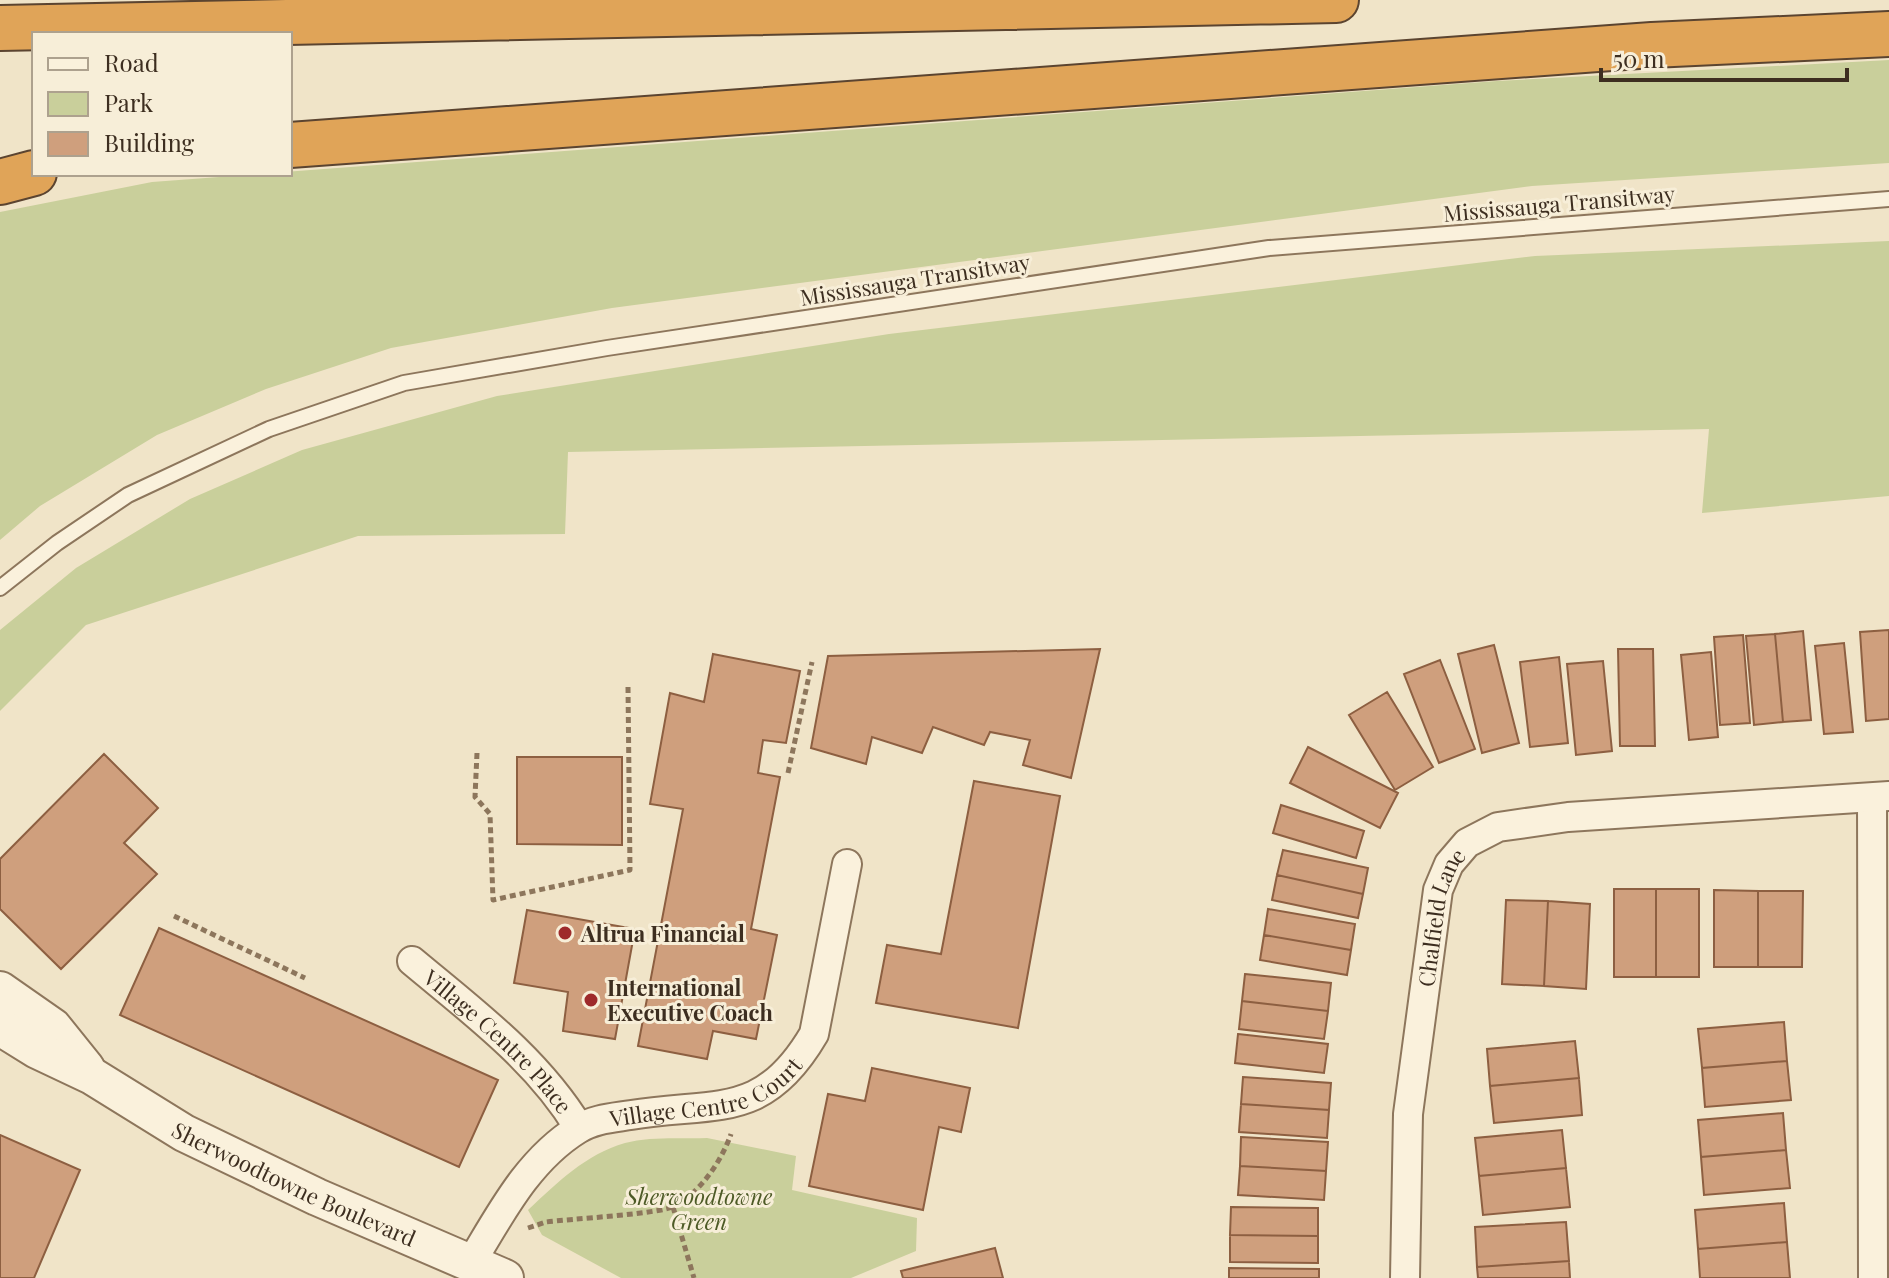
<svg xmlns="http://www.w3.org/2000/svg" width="1889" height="1278" font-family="'Playfair Display',serif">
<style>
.green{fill:#c9cf9b}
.building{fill:#cf9f7d;stroke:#8d5f41;stroke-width:2}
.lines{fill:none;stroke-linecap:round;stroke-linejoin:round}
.service-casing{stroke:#8d765c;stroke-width:18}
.minor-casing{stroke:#8d765c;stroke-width:32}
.tertiary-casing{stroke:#8d765c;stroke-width:40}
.motorway-casing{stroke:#5b4430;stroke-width:48}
.path{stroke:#8d765c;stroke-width:5;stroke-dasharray:6 4;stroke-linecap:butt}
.service{stroke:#faf1dc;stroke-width:14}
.minor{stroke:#faf1dc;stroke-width:28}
.tertiary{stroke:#faf1dc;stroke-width:36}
.motorway{stroke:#e0a458;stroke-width:44}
.poi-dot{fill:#9e2a2b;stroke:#f7eed8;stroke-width:3}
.labels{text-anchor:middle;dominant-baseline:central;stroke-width:6;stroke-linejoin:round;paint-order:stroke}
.street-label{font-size:22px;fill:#3d2e20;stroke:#f7eed8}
.poi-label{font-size:22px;font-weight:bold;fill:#3d2e20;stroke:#f7eed8;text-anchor:start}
.park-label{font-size:22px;font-style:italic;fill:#4d5a26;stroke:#f7eed8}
</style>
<rect width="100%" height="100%" fill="#f0e4c8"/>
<path class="green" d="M1889 60V163L1532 186 612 308 391 348 266 389 157 435 40 506 0 540V212L152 182 1497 81Z
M1889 241V496L1702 513 1709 429 568 452 565 534 358 536 86 625 0 711V630L76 568 190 499 302 450 497 396 889 334 1535 256Z
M707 1138 796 1156 792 1190 917 1218 916 1251 851 1278H621L542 1235 528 1210C557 1183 586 1154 625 1143 650 1136 682 1139 707 1138Z"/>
<path class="building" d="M1889 630V719L1866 721 1860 632Z
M1803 631 1811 720 1783 722 1775 634Z
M1775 634 1783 722 1754 725 1746 636Z
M1743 635 1750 723 1720 725 1714 637Z
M1844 643 1853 732 1824 734 1815 646Z
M1494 645 1519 743 1482 753 1458 654Z
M1100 649 1071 778 1023 765 1030 740 990 732 984 745 933 727 922 753 872 737 866 764 811 748 828 656Z
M1618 649H1653L1655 746H1620Z
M1711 652 1718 737 1689 740 1681 655Z
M713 654 800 671 786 743 763 740 758 773 780 777 751 929 777 935 756 1039 713 1031 707 1059 638 1046 683 809 650 804 670 693 704 702Z
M1559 657 1568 743 1530 747 1520 662Z
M1440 660 1475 749 1439 763 1404 674Z
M1603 661 1612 751 1576 755 1567 664Z
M1387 692 1433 767 1395 790 1349 715Z
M1308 747 1398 793 1380 828 1290 783Z
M104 754 158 808 124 843 157 874 61 969 0 909V859Z
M517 757H622V845L517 844Z
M974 781 1060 796 1018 1028 876 1003 887 945 941 954Z
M1281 805 1364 831 1356 858 1273 833Z
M1283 850 1368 868 1363 894 1277 875Z
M1277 875 1363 894 1358 918 1272 900Z
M1614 889H1656V977H1614Z
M1656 889H1699V977H1656Z
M1714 890 1758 891V967H1714Z
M1758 891H1803L1802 967H1758Z
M1506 900 1548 901 1544 986 1502 984Z
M1548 901 1590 904 1586 989 1544 986Z
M1268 909 1355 924 1351 950 1264 935Z
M527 910 635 929 615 1039 563 1031 568 992 514 983Z
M159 928 498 1080 459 1167 120 1015Z
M1264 935 1351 950 1347 975 1260 960Z
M1245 974 1331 983 1328 1011 1242 1001Z
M1242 1001 1328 1011 1324 1039 1239 1029Z
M1784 1022 1787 1061 1702 1068 1698 1029Z
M1238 1034 1328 1044 1324 1073 1235 1063Z
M1575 1041 1579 1078 1490 1086 1487 1049Z
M1787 1061 1791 1100 1705 1107 1702 1068Z
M872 1068 970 1088 961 1132 939 1127 923 1210 809 1186 828 1094 865 1101Z
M1243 1077 1331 1083 1329 1110 1241 1104Z
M1579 1078 1582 1115 1494 1123 1490 1086Z
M1241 1104 1329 1110 1327 1138 1239 1132Z
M1783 1113 1786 1150 1701 1157 1698 1120Z
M1562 1130 1566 1168 1479 1176 1475 1138Z
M0 1135 80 1170 34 1278H0Z
M1241 1137 1328 1142 1326 1171 1240 1166Z
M1786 1150 1790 1188 1704 1195 1701 1157Z
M1240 1166 1326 1171 1324 1200 1238 1195Z
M1566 1168 1570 1207 1483 1215 1479 1176Z
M1784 1203 1787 1242 1698 1249 1695 1210Z
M1231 1207 1318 1208V1236L1230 1235Z
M1566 1222 1569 1261 1477 1267 1475 1227Z
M1230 1235 1318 1236V1263L1230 1262Z
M1787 1242 1790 1278H1700L1698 1249Z
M995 1248 1003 1278H903L901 1271Z
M1569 1261 1570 1278H1478L1477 1267Z
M1229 1268 1319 1269V1278H1229Z"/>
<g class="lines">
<defs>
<path id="service" d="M0 588 57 543 128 495 269 429 404 383 607 348 1269 248 1889 199"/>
<g id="minor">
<path d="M1872 798 1873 1278"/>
<path id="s1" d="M412 961C473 1012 537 1059 579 1128"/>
<path id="s2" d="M472 1261C501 1213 528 1160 578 1129 594 1119 612 1118 631 1115 717 1101 763 1121 814 1034L847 864"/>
<path id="s3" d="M1405 1278 1408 1114 1438 890 1449 864 1467 843 1498 827 1568 817 1889 796"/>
</g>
<g id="tertiary">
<path d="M0 990 53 1027 86 1068"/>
<path id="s4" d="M0 1027 37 1050 92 1076 184 1133 317 1197 505 1278"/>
</g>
<path id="motorway" d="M0 28 1336 0
M290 145 1652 45 1889 34
M0 182 34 173"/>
</defs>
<use href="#service" class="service-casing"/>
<use href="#minor" class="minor-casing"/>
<use href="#tertiary" class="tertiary-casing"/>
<use href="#motorway" class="motorway-casing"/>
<path class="path" d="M477 753 475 797 490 814 493 900 630 870 628 687
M788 773 812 662
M174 916 305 978
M673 1207 694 1278
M528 1228 546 1222C568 1219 661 1214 675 1206 701 1191 721 1162 731 1134"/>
<use href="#service" class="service"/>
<use href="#minor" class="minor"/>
<use href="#tertiary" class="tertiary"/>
<use href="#motorway" class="motorway"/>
</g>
<g class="poi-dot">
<circle cx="565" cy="933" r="8"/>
<circle cx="591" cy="1000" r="8"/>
</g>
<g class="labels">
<g class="street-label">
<text transform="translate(1559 203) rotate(-5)">Mississauga Transitway</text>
<text transform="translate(915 279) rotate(-9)">Mississauga Transitway</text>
<text stroke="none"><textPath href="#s3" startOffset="364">Chalfield Lane</textPath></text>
<text stroke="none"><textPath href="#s1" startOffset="118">Village Centre Place</textPath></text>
<text stroke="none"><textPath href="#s2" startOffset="306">Village Centre Court</textPath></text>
<text stroke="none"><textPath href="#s4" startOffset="334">Sherwoodtowne Boulevard</textPath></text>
</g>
<g class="poi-label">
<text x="581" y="933">Altrua Financial</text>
<text x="607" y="987">International<tspan x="607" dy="25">Executive Coach</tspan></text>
</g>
<g class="park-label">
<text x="699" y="1196">Sherwoodtowne<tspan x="699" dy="25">Green</tspan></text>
</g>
</g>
<rect x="32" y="32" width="260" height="144" fill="#f7eed8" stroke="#ada18e" stroke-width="2"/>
<rect x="48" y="58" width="40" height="12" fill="#faf1dc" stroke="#ada18e" stroke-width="2"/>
<text x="104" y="72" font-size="24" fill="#3d2e20">Road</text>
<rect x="48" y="92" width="40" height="24" fill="#c9cf9b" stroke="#ada18e" stroke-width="2"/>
<text x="104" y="112" font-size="24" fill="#3d2e20">Park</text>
<rect x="48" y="132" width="40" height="24" fill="#cf9f7d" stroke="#ada18e" stroke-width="2"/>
<text x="104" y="152" font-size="24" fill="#3d2e20">Building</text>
<path d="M1601 68v12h246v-12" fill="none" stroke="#3d2e20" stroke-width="4"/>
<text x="1613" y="68" font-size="24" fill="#3d2e20" stroke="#f7eed8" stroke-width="6" paint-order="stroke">50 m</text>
</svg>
